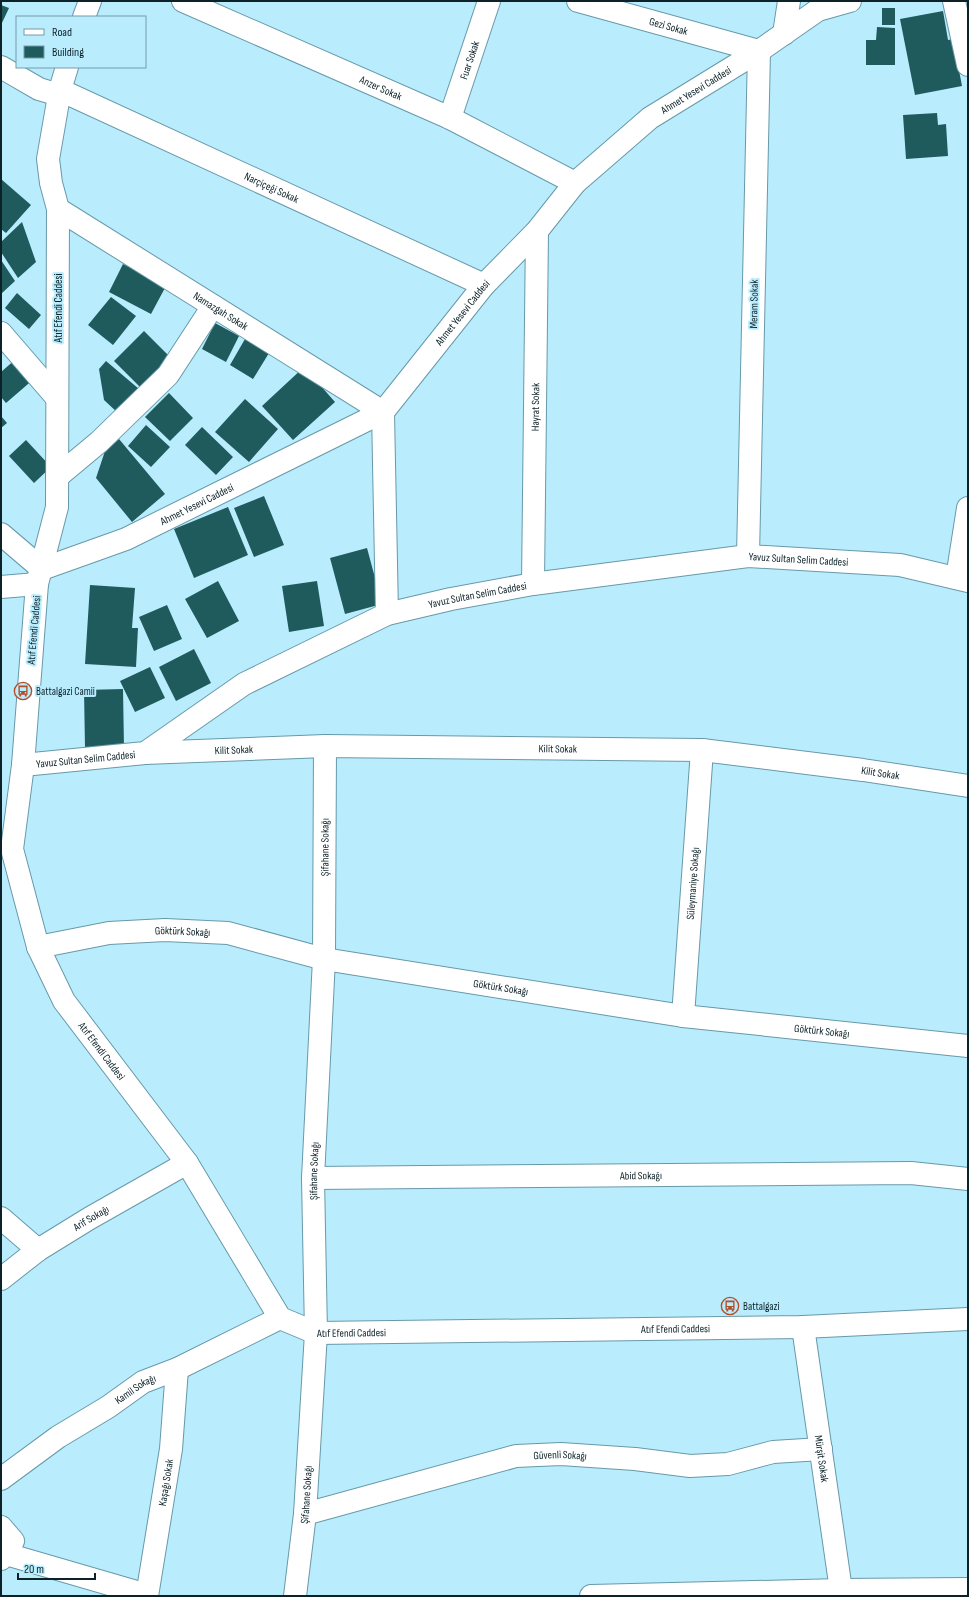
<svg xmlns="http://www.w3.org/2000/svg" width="969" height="1597" font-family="'Sofia Sans Condensed',sans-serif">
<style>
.building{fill:#1f5a5d}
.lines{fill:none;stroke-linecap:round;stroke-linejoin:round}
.minor-casing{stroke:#6799a9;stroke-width:24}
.minor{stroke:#fff;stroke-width:22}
.labels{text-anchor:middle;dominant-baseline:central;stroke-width:4;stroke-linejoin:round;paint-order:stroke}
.street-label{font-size:11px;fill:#0d2228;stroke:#b9edfe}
.poi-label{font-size:11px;fill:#0d2228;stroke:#b9edfe;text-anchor:start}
</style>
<rect width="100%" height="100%" fill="#b9edfe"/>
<path class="building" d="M1 5 9 8 1 25Z
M882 8H895V25H882Z
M943 11 948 40 953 39 962 86 915 95 900 19Z
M877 27 895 28V65H866V40H876Z
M937 113 938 125 946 124 948 156 906 159 903 115Z
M1 179 31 205 6 233 1 229Z
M22 222 36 262 18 278 1 252V242Z
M1 260 15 281 1 294Z
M123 264 166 286 151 314 109 292Z
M17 293 41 315 29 329 5 308Z
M111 297 136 316 113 345 88 325Z
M215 323 239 336 226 362 202 349Z
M144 331 170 357 140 387 114 361Z
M245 339 269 353 253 379 230 365Z
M17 358 35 378 6 403 1 397V372Z
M106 361 139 389 118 413 104 400 99 369Z
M304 367 335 402 293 440 262 406Z
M169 393 193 418 170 441 145 417Z
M245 399 278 429 249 462 215 432Z
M1 416 7 423 1 428Z
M146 425 170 447 151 467 128 446Z
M202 427 233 457 216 475 185 445Z
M119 439 165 494 132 522 96 478 105 451Z
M26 440 51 467 34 483 9 456Z
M264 496 284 545 254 557 234 508Z
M228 507 248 555 194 578 174 529Z
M367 548 382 604 345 614 330 558Z
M218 581 239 621 207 638 185 599Z
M317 581 324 626 289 632 282 586Z
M90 585 135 588 132 628H138L136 667 85 664Z
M167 605 182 639 154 651 139 617Z
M194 649 211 683 176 701 159 667Z
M150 667 165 698 135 712 120 681Z
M123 689 124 748H85L84 690Z"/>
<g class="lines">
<defs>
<g id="minor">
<path id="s1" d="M183 1 450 118 575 183"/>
<path id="s2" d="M578 1 759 51 748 556"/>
<path d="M954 1 968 65"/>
<path d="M84 17 90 1"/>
<path d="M784 34 789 1"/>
<path d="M1 67 39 89 59 95"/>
<path id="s3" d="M67 67 60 90 48 159 51 183 58 209 57 507 37 584 23 765 12 849 38 947 64 1001 187 1163 280 1318 316 1333 803 1327 968 1319"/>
<path id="s4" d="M60 90 484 285"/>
<path id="s5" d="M450 118 489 1"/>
<path id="s6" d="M58 209 383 412 387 614"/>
<path d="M1 333 57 398"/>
<path d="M57 477 99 442 168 375 213 306"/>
<path id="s7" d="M1 534 42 569 126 539 383 412 484 285 537 231 575 183 650 118 759 51 818 10 850 1"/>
<path d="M957 578 968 508"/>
<path id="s8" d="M533 584 537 231"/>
<path d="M1 587 37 584"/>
<path id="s9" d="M145 753 325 746 702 750 863 770 968 786"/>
<path id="s10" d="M23 765 145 753 244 684 387 614 451 599 533 584 748 556 900 565 968 581"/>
<path id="s11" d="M38 947 109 933 165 930 228 933 324 959 683 1016 968 1046"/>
<path id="s12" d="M683 1016 702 750"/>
<path id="s13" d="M313 1178 911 1173 968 1179"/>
<path d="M1 1218 38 1250"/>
<path id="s14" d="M1 1279 38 1250 90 1218 187 1163"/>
<path id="s15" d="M803 1327 841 1590"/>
<path id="s16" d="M1 1479 58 1437 108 1407 143 1382 177 1369 280 1318"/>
<path id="s17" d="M305 1514 516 1456 561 1454 635 1459 690 1466 728 1464 773 1452 821 1449"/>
<path d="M1 1527 13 1541 6 1554 1 1559"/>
<path d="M6 1554 147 1595"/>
<path id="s18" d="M147 1596 171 1449 177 1369"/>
<path id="s19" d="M295 1596 305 1514 316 1333 313 1178 324 959 325 746"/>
<path d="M591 1596 841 1590 968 1589"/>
</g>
</defs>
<use href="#minor" class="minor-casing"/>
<use href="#minor" class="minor"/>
</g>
<defs>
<symbol id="bus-ring" viewBox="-11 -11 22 22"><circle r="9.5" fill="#b9edfe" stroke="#b54e27" stroke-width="1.5"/><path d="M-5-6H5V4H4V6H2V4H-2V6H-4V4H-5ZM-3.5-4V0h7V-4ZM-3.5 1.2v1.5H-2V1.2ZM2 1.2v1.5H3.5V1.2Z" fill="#b54e27"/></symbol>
</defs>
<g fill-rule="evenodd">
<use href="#bus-ring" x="13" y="681" width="20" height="20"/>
<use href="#bus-ring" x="720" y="1296" width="20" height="20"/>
</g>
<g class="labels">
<g class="street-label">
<text stroke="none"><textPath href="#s2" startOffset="94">Gezi Sokak</textPath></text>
<text stroke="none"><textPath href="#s5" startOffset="61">Fuar Sokak</textPath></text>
<text stroke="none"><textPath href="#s1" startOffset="216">Anzer Sokak</textPath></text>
<text stroke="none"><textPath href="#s7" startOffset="882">Ahmet Yesevi Caddesi</textPath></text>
<text stroke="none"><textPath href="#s4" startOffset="233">Narçiçeği Sokak</textPath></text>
<text transform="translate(754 304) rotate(-89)">Meram Sokak</text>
<text transform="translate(58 308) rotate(-90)">Atıf Efendi Caddesi</text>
<text stroke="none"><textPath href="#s6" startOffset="192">Namazgah Sokak</textPath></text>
<text stroke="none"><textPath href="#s7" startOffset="557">Ahmet Yesevi Caddesi</textPath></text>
<text stroke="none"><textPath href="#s8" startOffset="177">Hayrat Sokak</textPath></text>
<text stroke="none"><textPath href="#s7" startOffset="222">Ahmet Yesevi Caddesi</textPath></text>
<text stroke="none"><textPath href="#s10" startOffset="819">Yavuz Sultan Selim Caddesi</textPath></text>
<text stroke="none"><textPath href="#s10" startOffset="495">Yavuz Sultan Selim Caddesi</textPath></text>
<text transform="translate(34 630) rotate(-85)">Atıf Efendi Caddesi</text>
<text stroke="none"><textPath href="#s9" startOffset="413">Kilit Sokak</textPath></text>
<text stroke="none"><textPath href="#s9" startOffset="89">Kilit Sokak</textPath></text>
<text stroke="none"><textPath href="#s10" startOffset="63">Yavuz Sultan Selim Caddesi</textPath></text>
<text stroke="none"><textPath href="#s9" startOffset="737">Kilit Sokak</textPath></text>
<text stroke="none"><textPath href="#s19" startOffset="750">Şifahane Sokağı</textPath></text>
<text stroke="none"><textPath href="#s12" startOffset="133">Süleymaniye Sokağı</textPath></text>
<text stroke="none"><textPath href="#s11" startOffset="146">Göktürk Sokağı</textPath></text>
<text stroke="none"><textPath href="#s11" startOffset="470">Göktürk Sokağı</textPath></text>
<text stroke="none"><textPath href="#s11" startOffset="794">Göktürk Sokağı</textPath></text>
<text stroke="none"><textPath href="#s3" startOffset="1013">Atıf Efendi Caddesi</textPath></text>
<text stroke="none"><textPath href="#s19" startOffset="426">Şifahane Sokağı</textPath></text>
<text stroke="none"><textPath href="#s13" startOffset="328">Abid Sokağı</textPath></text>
<text stroke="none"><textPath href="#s14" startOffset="109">Arif Sokağı</textPath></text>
<text stroke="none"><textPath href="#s3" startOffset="1733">Atıf Efendi Caddesi</textPath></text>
<text stroke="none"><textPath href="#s3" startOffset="1409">Atıf Efendi Caddesi</textPath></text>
<text stroke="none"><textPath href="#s16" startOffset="162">Kamil Sokağı</textPath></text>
<text stroke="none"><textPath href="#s17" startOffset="263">Güvenli Sokağı</textPath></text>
<text stroke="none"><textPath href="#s15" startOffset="133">Mürşit Sokak</textPath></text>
<text stroke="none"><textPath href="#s18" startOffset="115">Kaşağı Sokak</textPath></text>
<text stroke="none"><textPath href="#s19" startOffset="102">Şifahane Sokağı</textPath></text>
</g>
<g class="poi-label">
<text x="36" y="691">Battalgazi Camii</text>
<text x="743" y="1306">Battalgazi</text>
</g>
</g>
<rect width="969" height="1597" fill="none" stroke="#0d2228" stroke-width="4"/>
<rect x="16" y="16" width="130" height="52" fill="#b9edfe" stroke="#749ca8"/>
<rect x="24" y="29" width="20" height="6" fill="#ffffff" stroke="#749ca8"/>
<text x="52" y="36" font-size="12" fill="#0d2228">Road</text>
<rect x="24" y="46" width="20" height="12" fill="#1f5a5d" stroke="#749ca8"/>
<text x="52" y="56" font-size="12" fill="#0d2228">Building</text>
<path d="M18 1573v6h77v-6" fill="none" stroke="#0d2228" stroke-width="2"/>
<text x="24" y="1573" font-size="12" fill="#0d2228" stroke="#b9edfe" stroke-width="3" paint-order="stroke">20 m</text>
</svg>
